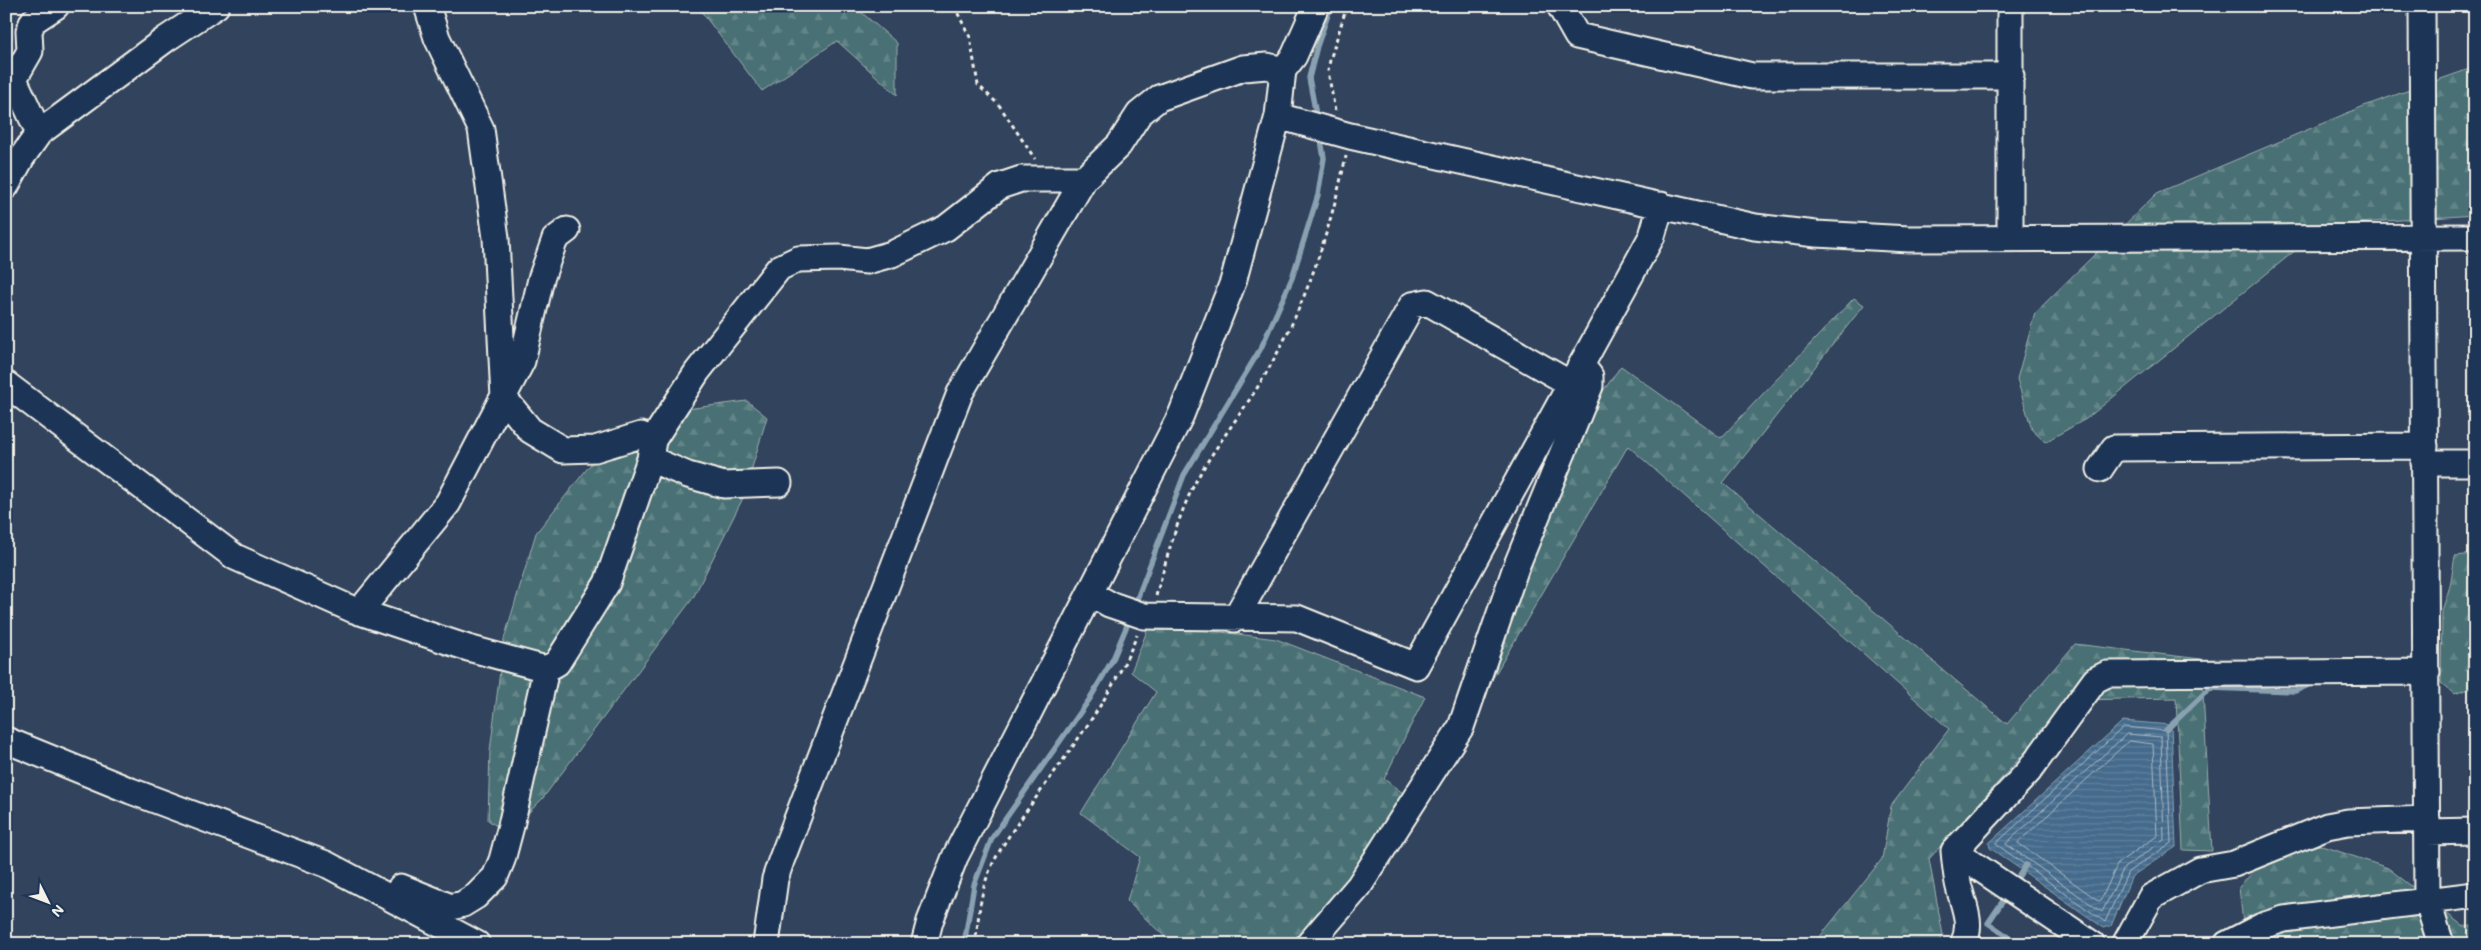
<svg xmlns="http://www.w3.org/2000/svg" width="2481" height="950" font-family="Mali,sans-serif">
<style>
.forest{fill:url(#forest-firs);stroke:#9eb0ae}
.water{fill:url(#water-rules);stroke:#8aa1b1}
.lines{fill:none;stroke-linecap:round;stroke-linejoin:round}
.shore{stroke:#aebbc3;stroke-width:1}
.stream{stroke:#8aa1b1;stroke-width:5.5}
.minor-casing{stroke:#f4f1e8;stroke-width:29}
.path{stroke:#f4f1e8;stroke-width:3;stroke-dasharray:4 4;stroke-linecap:butt}
.minor{stroke:#1d3557;stroke-width:25}
</style>
<defs>
<pattern id="forest-firs" width="22" height="20" patternUnits="userSpaceOnUse" patternTransform="scale(1.25)"><rect width="22" height="20" fill="#487074"/><path d="M5 1l3.5 6h-7zM16 11l3.5 6h-7z" fill="#638588"/></pattern>
<pattern id="water-rules" width="6" height="5" patternUnits="userSpaceOnUse" patternTransform="scale(1.25)"><rect width="6" height="5" fill="#446b8c"/><path d="M0 2.5h6" fill="none" stroke="#60819c"/></pattern>
</defs>
<rect width="100%" height="100%" fill="#31435d"/>
<filter id="ink" filterUnits="userSpaceOnUse"><feTurbulence type="fractalNoise" baseFrequency=".02" numOctaves="2"/><feDisplacementMap in="SourceGraphic" scale="10" xChannelSelector="R" yChannelSelector="G"/><feConvolveMatrix kernelMatrix="1 2 1 2 8 2 1 2 1" color-interpolation-filters="sRGB"/></filter>
<g filter="url(#ink)">
<path class="forest" d="M697 6H854L897 43V95L837 41 762 91Z
M2475 67V215L2327 225 2086 419 2045 442 2032 430 2017 379 2035 313 2157 193 2364 106Z
M1854 298 1864 305 1723 483 2007 724 2075 644 2201 659 2212 851 2183 850 2176 698 2072 700 1929 859 1943 935 1938 944H1814L1882 859 1891 806 1949 729 1628 446 1472 714 1586 415 1621 366 1721 438Z
M747 401 767 417 743 498 693 598 543 798 508 834 488 820 490 751 504 639 536 533 598 455 671 411Z
M2475 554V687L2454 694 2441 683 2442 611 2450 586 2455 556Z
M1150 623 1276 639 1425 697 1384 779 1411 799 1305 944H1163L1166 938 1127 901 1140 857 1081 813 1156 692 1131 672Z
M2320 845 2388 868 2463 926H2475V944H2258L2244 932 2239 887 2271 853Z"/>
<path class="water" d="M2123 721 2171 725 2176 847 2132 876 2111 926 2104 928 1990 848 1989 843Z"/>
<g class="lines">
<path class="shore" d="M2124 727 2166 731 2171 843 2128 872 2105 922 1996 844Z
M2127 734 2161 737 2164 840 2124 868 2102 912 2006 844Z
M2129 741 2153 744 2157 836 2118 863 2101 900 2099 901 2018 843Z"/>
<path class="stream" d="M1317 120 1309 78 1317 46 1331 6
M1134 607 1184 475 1261 348 1292 278 1318 195 1324 158 1320 134
M2166 730 2210 688 2295 691 2315 682
M2013 885 2026 865
M2007 895 1988 923 2019 944
M964 944 974 885 992 838 1089 700 1113 659 1130 618"/>
<defs>
<path id="minor" d="M427 6 437 38 481 129 496 238 504 398 530 430 563 450 595 449 641 435 653 440
M1560 6 1577 36 1752 76H2011
M2010 6V238
M2422 6 2427 900 2441 944
M1278 116 1350 136 1755 227 1816 234 1909 239 2475 237
M39 133 14 79 30 51 29 31 33 21 56 6
M6 186 22 157 39 133 166 39 216 6
M6 384 235 557 354 610 468 648 546 669 557 663 607 583 650 459 653 440 697 372 779 268 798 259 839 258 867 261 892 254 946 228 1000 186 1021 179H1084
M650 459 688 475 724 485 779 483
M2424 463H2475
M2100 469 2114 448 2425 446
M1090 593 1109 604 1144 616 1297 618 1416 666 1652 236 1661 205
M359 612 448 503 522 361 541 279 555 239 567 230
M1235 619 1412 305 1427 302 1571 384
M6 740 131 791 326 864 477 944
M2427 832 2475 831
M1954 851 2092 944
M401 887 451 907 463 904 476 896 495 877 502 860 511 826 546 669
M766 944 775 879 781 861 960 393 1084 179 1119 145 1139 114 1159 98 1243 68 1267 66 1283 70
M924 944 930 921 955 857 1181 415 1233 282 1278 116 1283 70 1294 56 1316 6
M1309 944 1359 886 1461 727 1516 567 1590 386V376L1582 366
M1963 944C1974 923 1962 903 1958 883 1956 872 1955 862 1954 851L2029 771 2095 680 2107 674 2427 672
M2125 944 2151 897 2200 870 2234 864 2327 826 2348 822 2427 819
M2227 944 2262 926 2284 919 2475 895"/>
</defs>
<use href="#minor" class="minor-casing"/>
<path class="path" d="M954 6 970 37 978 85 999 105 1035 159
M1335 111 1328 71 1330 60 1347 6
M1156 596C1167 557 1178 515 1197 479 1219 440 1248 406 1269 368 1307 302 1330 230 1346 156
M975 944C978 925 979 905 984 887 992 856 1016 826 1035 799 1072 747 1113 695 1137 635
M1084 944 1086 940"/>
<use href="#minor" class="minor"/>
</g>
</g>
<rect width="2481" height="950" fill="none" stroke="#1d3557" stroke-width="25"/>
<rect x="12" y="12" width="2456" height="925" fill="none" stroke="#f4f1e8" stroke-width="2" filter="url(#ink)"/>
<g transform="translate(48 902) rotate(132)" stroke="#1d3557" stroke-width="4" paint-order="stroke">
<path d="M0-4L9 19L0 12L-9 19Z" fill="#f4f1e8"/>
<text y="-8" font-size="14" font-weight="bold" text-anchor="middle" fill="#f4f1e8">N</text>
</g>
</svg>
